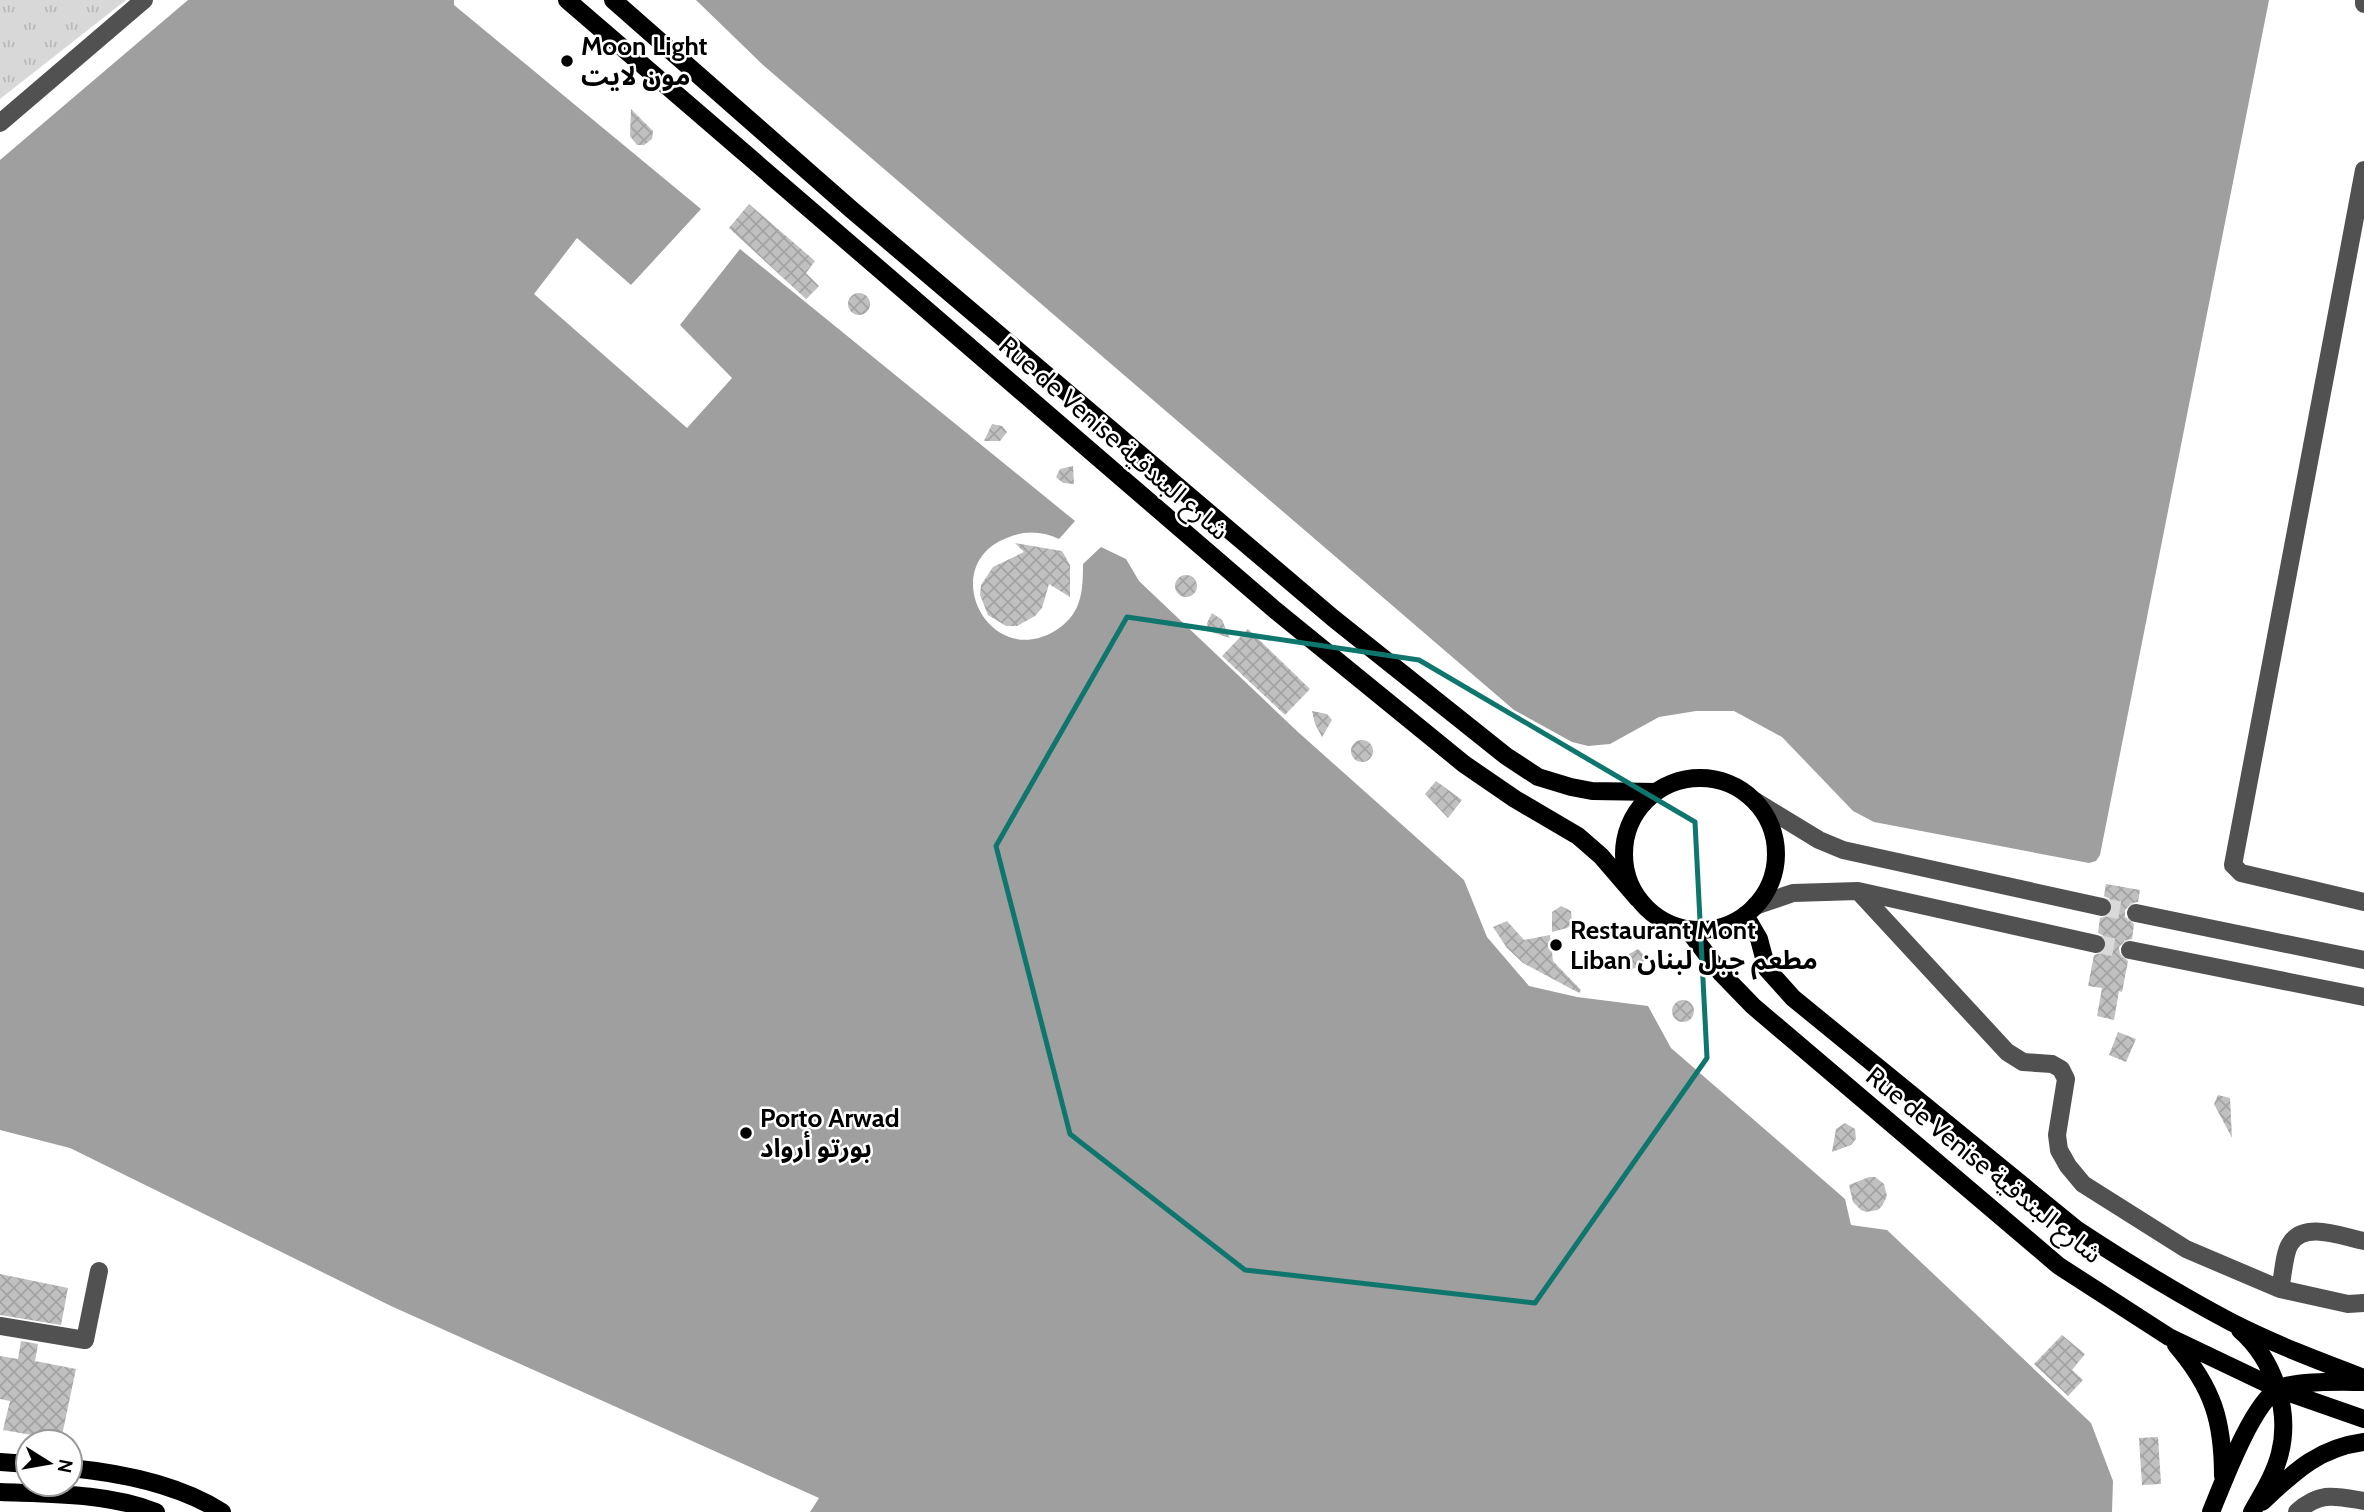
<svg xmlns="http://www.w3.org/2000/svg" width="2364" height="1512" font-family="Cabin,'Noto Sans Arabic',sans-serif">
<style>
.grass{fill:url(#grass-tufts)}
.water{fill:#9f9f9f}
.building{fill:url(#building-cross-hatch)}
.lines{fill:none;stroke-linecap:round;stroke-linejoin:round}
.minor-tunnel{stroke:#d9d9d9;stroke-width:18;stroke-dasharray:18 9;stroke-linecap:butt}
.minor{stroke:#515151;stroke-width:18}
.major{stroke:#000;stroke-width:18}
.marked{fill:none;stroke:#0f766e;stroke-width:5;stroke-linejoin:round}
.poi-dot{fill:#000;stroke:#fff;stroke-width:2.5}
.labels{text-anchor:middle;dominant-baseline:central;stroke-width:5;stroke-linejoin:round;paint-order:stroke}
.poi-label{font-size:26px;font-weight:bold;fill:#000;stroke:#fff;text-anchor:start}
.street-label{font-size:26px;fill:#000;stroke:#fff}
</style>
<defs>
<pattern id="grass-tufts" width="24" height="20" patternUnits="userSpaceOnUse" patternTransform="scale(1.75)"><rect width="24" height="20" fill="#d8d8d8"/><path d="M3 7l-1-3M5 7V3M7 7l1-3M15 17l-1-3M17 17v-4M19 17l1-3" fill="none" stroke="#b8b8b8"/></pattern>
<pattern id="building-cross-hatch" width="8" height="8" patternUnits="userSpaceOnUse" patternTransform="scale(1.75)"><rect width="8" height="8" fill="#c0c0c0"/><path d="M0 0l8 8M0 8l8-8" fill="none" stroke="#a3a3a3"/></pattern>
</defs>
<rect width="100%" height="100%" fill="#fff"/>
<path class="grass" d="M0 0H126L0 99Z"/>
<path class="water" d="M188 0H454V5L701 209 631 285 577 238 534 294 687 428 732 378 680 325 740 249 1075 521 1059 539C1037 529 1019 531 998 542 941 575 991 667 1053 632 1081 616 1083 594 1083 564L1101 547 1126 559 1139 581 1298 732 1464 880 1487 937 1529 986 1577 997 1648 1006 1671 1048 1845 1199 1851 1225 1887 1230 2091 1423 2113 1481 2112 1512H810L819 1498 391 1306 70 1148 0 1130V160Z
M696 0H2269L2100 855 2096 861 2089 863 1874 822 1853 811 1782 737 1734 711H1696L1659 717 1610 744 1588 746 1572 742 1514 710 763 65Z"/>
<path class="building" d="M631 109 653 131 652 139 644 145H637L630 136Z
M749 204 815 261 806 273 819 286 806 299 729 228Z
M848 304a11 11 0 1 1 22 0a11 11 0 1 1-22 0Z
M992 424 1002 426 1007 432 1000 441H984Z
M1073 466 1074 484 1063 483 1056 477 1060 469Z
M1015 543 1062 551 1070 565V597L1049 584 1042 608 1035 616 1017 626H1006L988 615 980 595 981 585 993 567 1024 552Z
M1175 586a11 11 0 1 1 22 0a11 11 0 1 1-22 0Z
M1212 613 1222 620 1230 638 1208 631 1207 623Z
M1248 629 1310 689 1285 715 1222 656Z
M1312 711 1327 714 1332 720 1322 737 1315 724Z
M1351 751a11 11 0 1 1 22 0a11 11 0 1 1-22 0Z
M1436 781 1462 800 1448 818 1425 794Z
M2106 884 2140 890 2138 902 2132 903 2125 910V917L2134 924 2132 939 2126 940 2119 947 2120 954 2128 961 2122 992 2119 991 2114 1020 2097 1016 2102 988 2088 986 2094 955 2104 952 2107 946 2104 936 2098 933 2100 918 2110 915 2113 909 2110 899 2104 896Z
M1561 906 1571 911 1572 923 1567 928 1552 932V912Z
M1507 921 1524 940 1550 935 1553 961 1581 990 1579 993 1523 963 1507 948 1493 927Z
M1638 949 1645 956 1643 964 1626 972 1629 954Z
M1672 1011a11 11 0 1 1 22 0a11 11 0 1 1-22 0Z
M2118 1032 2136 1039 2126 1062 2109 1055Z
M2218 1095 2230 1098 2232 1138 2214 1104Z
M1845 1123 1855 1129 1856 1139 1851 1145 1832 1152 1836 1129Z
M1869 1177H1875L1884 1184 1887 1196 1882 1206 1878 1210 1866 1212 1861 1210 1853 1202 1849 1185Z
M0 1274 68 1288 61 1325 0 1315Z
M2062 1335 2085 1354 2072 1370 2083 1380 2068 1396 2034 1364Z
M21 1341 38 1344 35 1361 76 1369 61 1440 3 1430 10 1401 0 1399V1356L18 1359Z
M2158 1437 2161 1484 2142 1485 2139 1438Z"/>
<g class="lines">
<path class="minor-tunnel" d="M2102 907 2136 913
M2096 944 2130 950"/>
<path class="minor" d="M2364 0V4
M0 123 144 0
M2364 170 2233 865 2241 873 2364 902
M1755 801 1819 840 1843 850 2102 907
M1858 891 2007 1052 2023 1062 2052 1064 2061 1069 2066 1079 2057 1135 2059 1150 2068 1166 2083 1184 2186 1249 2280 1289 2348 1304 2364 1303
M1755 906 1793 893 1858 891 2096 944
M2136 913 2364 960
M2130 950 2364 997
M2280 1289C2283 1277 2284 1253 2290 1244 2304 1220 2343 1237 2364 1241
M0 1326 85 1340 99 1271
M2297 1512C2320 1491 2335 1496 2364 1501"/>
<path class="major" d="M567 0 1275 610 1464 764 1515 799 1578 836 1601 856 1638 899
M613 0 852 210 1333 618 1506 756 1538 777 1571 787 1592 791 1656 792
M1624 854a76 76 0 1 1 152 0a76 76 0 1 1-152 0Z
M1745 915 1759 939 1767 969 1793 998 2076 1229C2126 1262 2178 1294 2231 1322 2274 1344 2319 1361 2364 1378
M1688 930 1721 973 1753 1006 2059 1266 2169 1337 2278 1389 2364 1419
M2240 1330C2273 1359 2291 1409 2280 1453 2275 1474 2262 1494 2252 1512
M2176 1345C2213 1388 2223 1421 2223 1476
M0 1462 28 1464
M70 1468C122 1473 178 1484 222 1512
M0 1492C51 1494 108 1493 156 1512
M2262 1502C2294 1472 2318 1448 2364 1442
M2211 1512C2223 1483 2252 1404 2278 1389 2295 1380 2343 1382 2364 1382"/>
</g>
<path class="marked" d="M1127 617 1419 660 1695 822 1707 1058 1535 1303 1245 1270 1070 1134 996 846Z"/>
<g class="poi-dot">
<circle cx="567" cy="61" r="7"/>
<circle cx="1556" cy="945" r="7"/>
<circle cx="746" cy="1133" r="7"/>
</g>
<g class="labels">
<g class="poi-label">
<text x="581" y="46">Moon Light<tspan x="581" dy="30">مون لايت</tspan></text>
<text x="1570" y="930">Restaurant Mont<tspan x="1570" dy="30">Liban مطعم جبل لبنان</tspan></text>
<text x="760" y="1118">Porto Arwad<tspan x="760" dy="30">بورتو أرواد</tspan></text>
</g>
<g class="street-label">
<text transform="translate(1114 438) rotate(41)">Rue de Venise شارع البندقية</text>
<text transform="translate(1984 1165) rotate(39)">Rue de Venise شارع البندقية</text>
</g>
</g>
<g transform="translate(49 1463) rotate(101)"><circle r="33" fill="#ffffff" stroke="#999999" stroke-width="2"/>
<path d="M0-5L12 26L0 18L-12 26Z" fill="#000000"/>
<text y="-10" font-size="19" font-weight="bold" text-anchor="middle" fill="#000000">N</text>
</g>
</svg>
